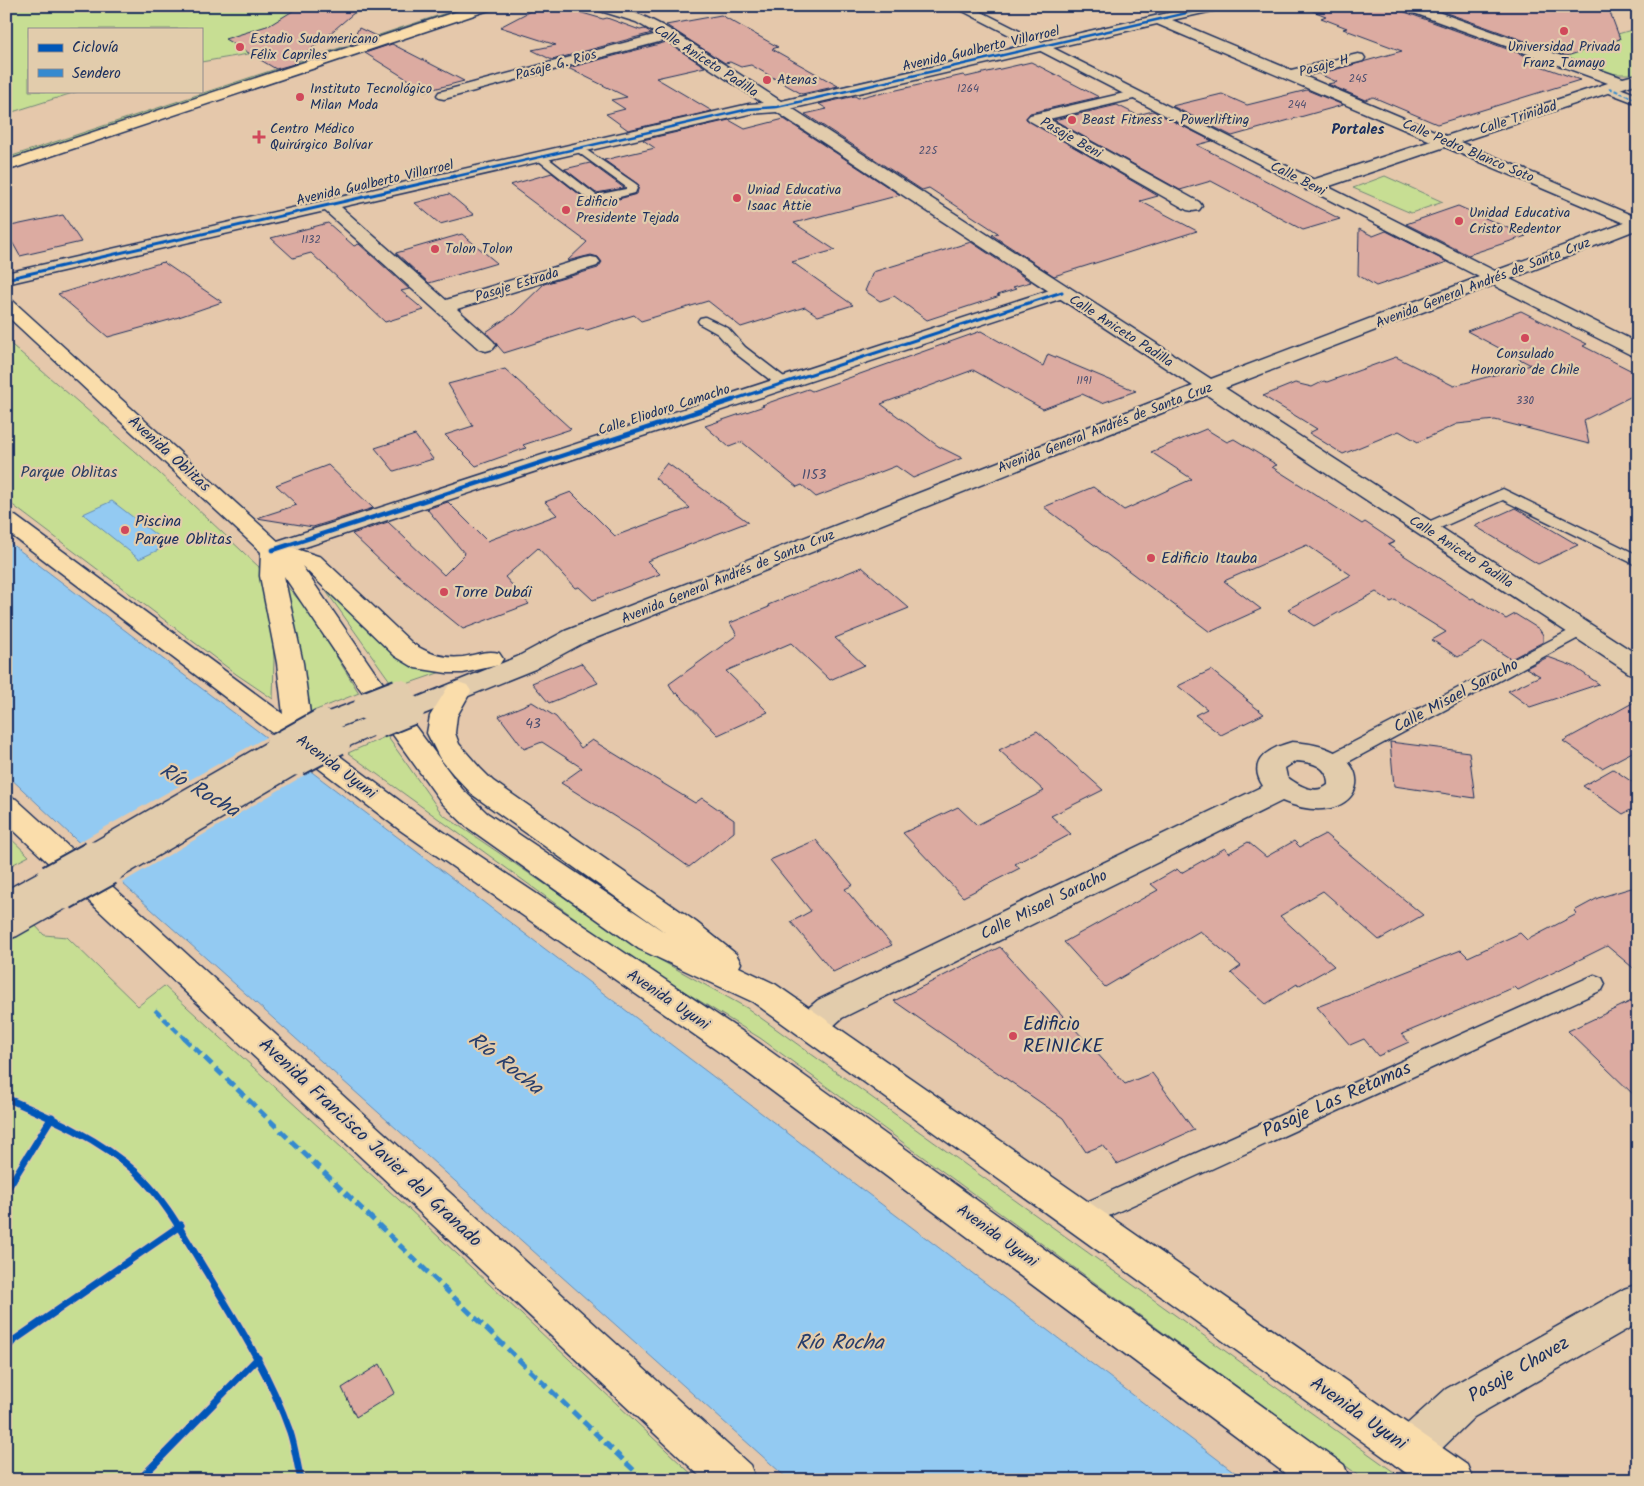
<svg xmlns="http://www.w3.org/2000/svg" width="1644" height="1486" font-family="Kalam,sans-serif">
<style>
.green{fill:#c7de93;stroke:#718678}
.water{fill:#93caf2;stroke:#638cb7}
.pier{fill:#e5c8ab}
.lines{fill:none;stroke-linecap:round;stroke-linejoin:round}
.stream{fill:#638cb7;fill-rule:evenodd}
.building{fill:#dcaba1;stroke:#1b2f5e}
.service-casing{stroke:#1b2f5e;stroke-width:3}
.pedestrian-casing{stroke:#1b2f5e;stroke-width:3}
.minor-casing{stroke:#1b2f5e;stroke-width:3}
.secondary-casing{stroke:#1b2f5e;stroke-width:3}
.primary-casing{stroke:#1b2f5e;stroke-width:3}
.service{fill:#e2ccac;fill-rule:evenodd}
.pedestrian{fill:#e2ccac;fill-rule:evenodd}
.minor{fill:#e2ccac;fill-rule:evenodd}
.secondary{fill:#e2ccac;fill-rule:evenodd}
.primary{fill:#faddab;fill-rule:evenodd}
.secondary-bridge-casing{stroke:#1b2f5e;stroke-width:33;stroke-linecap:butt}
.secondary-bridge{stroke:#e2ccac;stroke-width:29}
.quiet-far2{stroke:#368acf;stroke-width:2;stroke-dasharray:4 2;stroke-linecap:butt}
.quiet-far1{stroke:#368acf;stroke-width:4;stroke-dasharray:8 4;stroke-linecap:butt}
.quiet{stroke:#368acf;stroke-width:5;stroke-dasharray:10 5;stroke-linecap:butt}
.cycleway-far3-casing{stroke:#e2ccac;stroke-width:4.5}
.cycleway-far2-casing{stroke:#e2ccac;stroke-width:5}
.cycleway-far1-casing{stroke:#e2ccac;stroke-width:7}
.cycleway-casing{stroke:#e2ccac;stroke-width:10}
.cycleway-far3{stroke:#0057b8;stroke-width:2.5}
.cycleway-far2{stroke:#0057b8;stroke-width:3}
.cycleway-far1{stroke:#0057b8;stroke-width:4.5}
.cycleway{stroke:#0057b8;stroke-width:7}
.poi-dot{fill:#d1495b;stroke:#e2ccac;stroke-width:2}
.labels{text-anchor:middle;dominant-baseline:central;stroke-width:4.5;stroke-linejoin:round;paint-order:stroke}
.far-number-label{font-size:11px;fill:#4b4e6f}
.far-poi-label{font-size:14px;fill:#1b2f5e;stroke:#e2ccac;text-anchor:start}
.far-street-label{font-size:14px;fill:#1b2f5e;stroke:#e2ccac}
.number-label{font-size:14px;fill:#4b4e6f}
.far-neighbourhood-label{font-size:15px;font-weight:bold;fill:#1b2f5e;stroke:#e2ccac}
.street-label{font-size:16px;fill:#1b2f5e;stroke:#e2ccac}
.park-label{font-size:16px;fill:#2c4063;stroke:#e2ccac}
.poi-label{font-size:16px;fill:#1b2f5e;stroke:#e2ccac;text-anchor:start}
.near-poi-label{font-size:19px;fill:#1b2f5e;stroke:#e2ccac;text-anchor:start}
.near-street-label{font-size:19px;fill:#1b2f5e;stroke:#e2ccac}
.near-water-label{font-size:21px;font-style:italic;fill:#273e6d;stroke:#e2ccac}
</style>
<rect width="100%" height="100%" fill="#e5c8ab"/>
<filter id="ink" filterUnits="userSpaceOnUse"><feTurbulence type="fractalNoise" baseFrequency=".02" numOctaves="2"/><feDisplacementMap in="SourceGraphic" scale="10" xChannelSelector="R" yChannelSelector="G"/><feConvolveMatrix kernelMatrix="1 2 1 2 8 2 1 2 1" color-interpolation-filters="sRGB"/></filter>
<g filter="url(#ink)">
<path class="green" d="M6 6H373L254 53 201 62V29H29V91H79L6 114Z
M467 6H475L6 161V158Z
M1638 28V73L1634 74H1608L1551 54Z
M1385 176 1443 202 1411 213 1353 188Z
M6 340 142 457 259 567 271 619 274 659 273 699 236 674 6 500Z
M311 570 324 580 380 642 401 660 417 668 447 670 395 688Z
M286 585 309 612 359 693 311 712Z
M387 736 442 814 458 825 640 949 747 1008 1405 1480H1365L760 1038 630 958 348 753Z
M6 834 29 856 6 868Z
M35 925 44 935 67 937 138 1006 164 986 409 1209 698 1480H6V941Z"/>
<path class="water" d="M112 501 169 545 139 559 83 514Z
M6 540 1245 1480H789L122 883 6 774Z"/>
<path class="pier" d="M268 736 313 770 120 884 77 843Z"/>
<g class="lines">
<path class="stream" d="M1190 6H1199L1049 42 1046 40Z
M1016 45 1018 48 783 102 780 100Z"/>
</g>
<path class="building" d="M307 6H362L294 64 276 69 225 39 270 25 296 9Z
M540 6H558L603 19 607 18 640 30 645 29 652 33 552 60 532 50 556 45 500 27Z
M1306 6H1400L1402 11 1546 63 1538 65 1580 80 1437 124 1373 97 1365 100 1328 84 1337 82 1319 74 1402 51 1343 29 1347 28 1321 18 1326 16 1305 8Z
M1427 6H1601L1610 12 1620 39 1567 56Z
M721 15 778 47 772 49 838 86 802 94 751 65 741 67 730 62 725 63 666 25Z
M359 28 376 36 351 45 350 44Z
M667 42 705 67 656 78 712 111 628 130 606 114 625 109 611 100 627 97 568 68Z
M392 44 464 81 426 91 365 53Z
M1031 62 1099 97 1030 113 1026 119 1158 196 1140 201 1197 231 1054 276 992 235 998 233 929 188 922 190 805 114 827 109 819 104 855 96 858 98 877 93 879 94 963 75 966 77Z
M1307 90 1343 105 1232 136 1172 106 1222 94 1247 105Z
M1117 105 1137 115 1153 111 1212 141 1197 145 1340 219 1303 230 1211 181 1180 190 1054 120Z
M784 119 900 195 794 223 835 250 792 262 853 305 818 316 805 307 741 327 708 301 641 321 634 315 587 330 580 329 504 353 486 332 514 313 544 284 598 268 602 262 598 257 591 255 567 261 587 242 510 185 552 173 588 201 600 204 637 194 639 185 604 160 655 148 643 140 729 120 745 129Z
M590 163 624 188 596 193 565 169Z
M449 194 474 215 440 224 415 203Z
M1458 206 1526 236 1468 255 1406 224Z
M63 215 81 242 20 256 6 231V227Z
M328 223 354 246 359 244 409 289 401 291 424 310 385 322 311 253 293 258 271 238Z
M1359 229 1373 236 1386 231 1447 262 1376 286 1358 275Z
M462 234 497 263 429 283 396 253Z
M971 242 1031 282 1013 287 1016 289 997 295 1000 296 927 320 894 296 880 301 865 291 873 272Z
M163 262 222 302 173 319 108 337 58 294Z
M1521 311 1587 344 1583 346 1638 374V393L1584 420 1589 444 1495 420 1457 424 1418 442 1399 431 1343 454 1309 433 1317 429 1263 396 1295 383 1312 387 1324 381 1327 382 1396 357 1454 386 1531 365 1467 331Z
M981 331 1043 366 1048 354 1136 391 1102 403 1082 394 1043 409 973 370 881 404 938 446 962 458 913 478 896 466 816 497 802 485 797 487 742 442 729 447 705 426 764 406 762 405 808 389 812 391Z
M505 369 571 429 523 445 526 448 476 466 445 435 473 426 448 384Z
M1206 429 1227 442 1234 439 1277 465 1272 467 1362 524 1365 522 1395 542 1388 545 1471 599 1473 598 1506 619 1515 614 1539 629 1543 635V642L1511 659 1484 642 1458 657 1432 640 1446 632 1395 600 1391 602 1376 592 1314 626 1288 609 1351 575 1307 545 1224 581 1261 609 1210 632 1044 507 1093 487 1124 510 1192 479 1151 452Z
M415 435 433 459 394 471 375 448Z
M667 463 748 522 647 561 660 574 593 600 579 587 575 588 538 548 505 577 529 604 463 629 388 568 352 534 388 522 444 575 465 554 427 509 448 502 487 541 557 515 545 502 571 492 615 536 690 508 655 478Z
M328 465 373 508 313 527 257 518 297 505 276 485Z
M1515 508 1578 545 1538 564 1475 526Z
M862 567 909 608 835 638 864 665 830 680 791 643 726 671 768 712 718 735 677 693 675 694 669 684 737 635 730 623 769 607 768 605Z
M1548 657 1573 666 1599 684 1530 707 1508 691 1540 676 1526 668Z
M581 663 598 683 549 703 532 683Z
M1211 670 1248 700H1246L1264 714 1221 735 1195 715 1207 709 1178 686Z
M1638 700V749L1602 768 1563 741Z
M532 702 556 717 581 748 592 740 695 803 702 798 734 820V832L689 867 644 835 561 783 582 768 542 742 524 749 499 716Z
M1037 731 1103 790 1051 816 1071 834 1015 864 1020 868 963 897 903 833 958 807 977 825 1044 791 999 750Z
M1390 742 1469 752 1475 798 1394 786Z
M1613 769 1638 786V806L1623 814 1583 786Z
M1325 834 1423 915 1379 940 1323 891 1280 916 1334 966 1298 986 1297 984 1266 1004 1231 973 1241 966 1200 931 1105 987 1064 942 1158 890 1151 884 1177 869 1181 873 1225 848 1229 853 1248 842 1266 857 1294 841 1300 847Z
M816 840 853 885 845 889 892 945 833 972 791 922 811 911 770 860Z
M1638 886V972L1607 946 1518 990 1515 987 1402 1034 1409 1042 1378 1056 1364 1039 1350 1045 1317 1007 1461 950 1468 957 1520 933 1527 940 1577 914 1574 911 1598 898Z
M1000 947 1125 1084 1152 1073 1194 1130 1117 1164 1103 1145 1086 1152 1063 1118 894 1001Z
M1638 998V1099L1568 1031Z
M380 1364 395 1393 356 1417 342 1388Z"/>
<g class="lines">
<defs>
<path id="service" d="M579 145 636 184 638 186 635 193 600 202 589 200 534 157 540 154 544 155 596 195 626 189V187L575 150 574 148 575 146Z
M705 317 728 328 745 347 788 380 790 383 788 386H778L735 353 718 334 700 324 698 321 700 318Z
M1503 489 1638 555V566L1503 500 1431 532H1419L1417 529 1419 526Z
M1580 625 1586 626 1589 630 1586 634 1339 767 1332 769 1325 767 1322 762 1325 757Z
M1594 975 1602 978 1605 984 1602 990 1089 1225 1080 1228 1071 1225 1067 1217 1071 1209Z"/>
<path id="pedestrian" d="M1609 84 1638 95V104L1604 91 1602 88 1604 85Z"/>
<path id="minor" d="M1199 6H1223L1222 9 1172 20 1291 70 1358 54 1363 55 1365 58 1363 61 1304 76 1446 136 1608 83 1403 9 1402 6H1421L1623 78 1638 74V83L1460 142 1638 218V229L1445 147 1318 190H1306L1304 186 1306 182 1431 141 1157 24 777 112 749 114 341 207 446 300 585 258 591 257 597 258 600 262 597 266 457 309 493 341 496 345 493 349 486 351 479 349 325 211 6 284V273L749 104 777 102Z
M669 31 676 35 674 38 444 99 439 98 437 95 439 92Z
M1133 91 1138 92 1140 95 1138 98 1049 119 1199 202 1202 206 1199 210 1193 211 1187 210 1030 121 1027 118 1030 115Z
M1062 286 1069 288 1071 292 1069 296 281 555 273 557 265 555 261 550 265 545Z
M1292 742C1391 747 1366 836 1282 801L842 1018C826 1032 821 1043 799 1036L795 1026 799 1016 818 1000 1263 786C1246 760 1270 748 1292 742ZM1296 761C1312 762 1329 766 1328 785 1315 796 1298 785 1287 777L1285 768Z
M1638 1284V1323L1474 1417 1425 1465 1410 1471 1395 1465 1389 1450 1395 1435 1446 1389 1624 1289Z"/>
<path id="secondary" d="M593 6C625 6 646 16 674 32L1211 379 1479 277 953 6H970L1495 271 1638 218V229L1510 279 1638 343V357L1631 355 1493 285 1225 388 1638 655V675L1629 673 1207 395 583 643 535 669 419 716 410 719 401 716 397 710 401 704 517 657 565 631 1193 386 664 38 636 22 594 9Z
M368 697 377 700 381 706 377 712 332 730 322 733 312 730 308 724 312 718Z
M378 714 388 717 392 723 388 729 347 747 337 749 327 747 323 740 327 733Z
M279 739 289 741 293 748 289 754 297 751 307 754 311 761 307 768 120 878 109 881 98 878 94 870 96 866 93 867 83 864 78 856 83 848 269 741Z
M50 869 61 872 65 880 63 884 75 887 79 895 75 903 17 936 6 940V890L39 872Z"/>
<path id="primary" d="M473 6H493L492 9 6 171V161Z
M6 299 13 301 281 544 321 557 413 644C430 654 443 659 463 657 476 655 486 650 499 653L503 659 499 665 463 673H447L415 668 395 656 302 566 376 674 462 789 487 813 666 933 473 795 453 774 439 757 427 733 430 716 449 685 458 682 467 685 471 691 457 716 455 733 459 744 480 768 493 781 696 922 736 954 741 963 739 967 775 984 1467 1465 1473 1480H1416L753 1002 639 949 467 827 442 803 358 686 284 576 303 663 313 736 420 816 749 1036 1344 1465 1350 1480H1294L725 1056 400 830 6 531V513L14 515 283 714 277 663 260 576 261 552 6 315Z
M6 796 16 799 750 1465 756 1480H704L6 823Z"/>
</defs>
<use href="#service" class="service-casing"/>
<use href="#pedestrian" class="pedestrian-casing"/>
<use href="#minor" class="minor-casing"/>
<use href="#secondary" class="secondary-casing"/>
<use href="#primary" class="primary-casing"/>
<use href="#service" class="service"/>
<use href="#pedestrian" class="pedestrian"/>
<use href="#minor" class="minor"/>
<use href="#secondary" class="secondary"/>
<use href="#primary" class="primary"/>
<defs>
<path id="secondary-bridge" d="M368 706 399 694
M378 723 410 710
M279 748 322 724
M297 761 337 740
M50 880 93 856
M64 895 109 870"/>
</defs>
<use href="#secondary-bridge" class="secondary-bridge-casing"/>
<use href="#secondary-bridge" class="secondary-bridge"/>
<path class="quiet-far2" d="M1609 88 1638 100"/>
<path class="quiet-far1" d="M155 1010 184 1038"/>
<path class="quiet" d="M183 1037 644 1480"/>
<defs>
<path id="cycleway-far3" d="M449 178 749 109 777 107 1217 6"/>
<path id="cycleway-far2" d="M6 279 455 176
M729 401 1062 292"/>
<path id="cycleway-far1" d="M273 550 733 400"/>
<path id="cycleway" d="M6 1098C52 1118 100 1139 137 1173 165 1200 182 1232 202 1265 235 1319 269 1372 290 1432 295 1447 297 1464 301 1480
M6 1191 52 1117
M6 1350 13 1341 181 1225
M139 1480 258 1358"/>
</defs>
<use href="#cycleway-far3" class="cycleway-far3-casing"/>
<use href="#cycleway-far2" class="cycleway-far2-casing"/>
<use href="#cycleway-far1" class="cycleway-far1-casing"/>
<use href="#cycleway" class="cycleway-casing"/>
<use href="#cycleway-far3" class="cycleway-far3"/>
<use href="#cycleway-far2" class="cycleway-far2"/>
<use href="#cycleway-far1" class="cycleway-far1"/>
<use href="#cycleway" class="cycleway"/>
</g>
</g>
<g class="poi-dot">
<circle cx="1564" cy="31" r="5"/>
<circle cx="240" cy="47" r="5"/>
<circle cx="767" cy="80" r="5"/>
<circle cx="300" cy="97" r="5"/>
<circle cx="1072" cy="120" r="5"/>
<path d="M256.5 129.5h5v5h5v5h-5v5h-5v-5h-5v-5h5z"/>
<circle cx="737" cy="198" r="5"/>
<circle cx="566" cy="210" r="5"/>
<circle cx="1459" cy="221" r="5"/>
<circle cx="435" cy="249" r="5"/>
<circle cx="1525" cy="338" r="5"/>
<circle cx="125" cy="530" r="5"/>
<circle cx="1151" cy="558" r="5"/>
<circle cx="444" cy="592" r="5"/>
<circle cx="1013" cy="1036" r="5"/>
</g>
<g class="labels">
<g class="far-number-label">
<text x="1358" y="79">245</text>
<text x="968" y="89">1264</text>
<text x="1297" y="105">244</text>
<text x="928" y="151">225</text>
<text x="311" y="240">1132</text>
<text x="1084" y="381">1191</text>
<text x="1525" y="401">330</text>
</g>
<g class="far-poi-label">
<text x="250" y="39">Estadio Sudamericano<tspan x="250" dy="16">Félix Capriles</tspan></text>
<text x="1564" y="47" text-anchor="middle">Universidad Privada<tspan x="1564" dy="16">Franz Tamayo</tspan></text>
<text x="777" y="80">Atenas</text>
<text x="310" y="89">Instituto Tecnológico<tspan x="310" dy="16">Milan Moda</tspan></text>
<text x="1082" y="120">Beast Fitness - Powerlifting</text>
<text x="270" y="129">Centro Médico<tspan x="270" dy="16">Quirúrgico Bolívar</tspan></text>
<text x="747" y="190">Uniad Educativa<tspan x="747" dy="16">Isaac Attie</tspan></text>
<text x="576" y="202">Edificio<tspan x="576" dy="16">Presidente Tejada</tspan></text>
<text x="1469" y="213">Unidad Educativa<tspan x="1469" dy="16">Cristo Redentor</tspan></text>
<text x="445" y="249">Tolon Tolon</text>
<text x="1525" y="354" text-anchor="middle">Consulado<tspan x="1525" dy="16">Honorario de Chile</tspan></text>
</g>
<g class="far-street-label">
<text transform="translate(981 49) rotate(-13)">Avenida Gualberto Villarroel</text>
<text transform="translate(706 61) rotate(33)">Calle Aniceto Padilla</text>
<text transform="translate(556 65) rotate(-15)">Pasaje G. Rios</text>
<text transform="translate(1324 66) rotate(-15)">Pasaje H</text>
<text transform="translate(1518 118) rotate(-18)">Calle Trinidad</text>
<text transform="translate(1071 138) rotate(30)">Pasaje Beni</text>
<text transform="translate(1468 151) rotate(23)">Calle Pedro Blanco Soto</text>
<text transform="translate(1298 179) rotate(27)">Calle Beni</text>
<text transform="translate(375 183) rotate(-13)">Avenida Gualberto Villarroel</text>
<text transform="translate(1483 283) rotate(-21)">Avenida General Andrés de Santa Cruz</text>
<text transform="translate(517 285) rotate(-17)">Pasaje Estrada</text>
<text transform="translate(1121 331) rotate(33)">Calle Aniceto Padilla</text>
<text transform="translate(664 410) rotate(-18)">Calle Eliodoro Camacho</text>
<text transform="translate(1105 428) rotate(-21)">Avenida General Andrés de Santa Cruz</text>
<text transform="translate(1461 552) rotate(33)">Calle Aniceto Padilla</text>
<text transform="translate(728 577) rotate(-22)">Avenida General Andrés de Santa Cruz</text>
</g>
<g class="number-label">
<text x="814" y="475">1153</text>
<text x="533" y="724">43</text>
</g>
<g class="far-neighbourhood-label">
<text x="1358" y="130">Portales</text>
</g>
<g class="street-label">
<text transform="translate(169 454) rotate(42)">Avenida Oblitas</text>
<text transform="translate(1456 696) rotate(-28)">Calle Misael Saracho</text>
<text transform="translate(336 767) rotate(37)">Avenida Uyuni</text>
<text transform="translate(1044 905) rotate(-26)">Calle Misael Saracho</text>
<text transform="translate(668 1000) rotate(34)">Avenida Uyuni</text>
<text transform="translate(997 1236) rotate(36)">Avenida Uyuni</text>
</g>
<g class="park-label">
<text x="69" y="472">Parque Oblitas</text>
</g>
<g class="poi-label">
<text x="135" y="521">Piscina<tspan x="135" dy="18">Parque Oblitas</tspan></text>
<text x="1161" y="558">Edificio Itauba</text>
<text x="454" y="592">Torre Dubái</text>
</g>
<g class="near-poi-label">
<text x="1023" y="1025">Edificio<tspan x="1023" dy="22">REINICKE</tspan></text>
</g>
<g class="near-street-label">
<text transform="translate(1337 1100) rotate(-24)">Pasaje Las Retamas</text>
<text transform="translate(370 1143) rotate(43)">Avenida Francisco Javier del Granado</text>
<text transform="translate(1519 1370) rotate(-30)">Pasaje Chavez</text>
<text transform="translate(1358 1414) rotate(35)">Avenida Uyuni</text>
</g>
<g class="near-water-label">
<text transform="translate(199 791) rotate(30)">Río Rocha</text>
<text transform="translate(505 1064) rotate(38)">Río Rocha</text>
<text x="840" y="1343">Río Rocha</text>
</g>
</g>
<rect width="1644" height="1486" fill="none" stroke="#e2ccac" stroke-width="25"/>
<rect x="12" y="12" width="1619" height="1461" fill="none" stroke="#1b2f5e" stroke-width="2" filter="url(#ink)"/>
<rect x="28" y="28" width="175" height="65" fill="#e2ccac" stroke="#928d8d"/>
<rect x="38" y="44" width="25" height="8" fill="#0057b8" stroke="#928d8d"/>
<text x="72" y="52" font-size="15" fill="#1b2f5e">Ciclovía</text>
<rect x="38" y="69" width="25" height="8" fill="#368acf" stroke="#928d8d"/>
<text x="72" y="78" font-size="15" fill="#1b2f5e">Sendero</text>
</svg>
